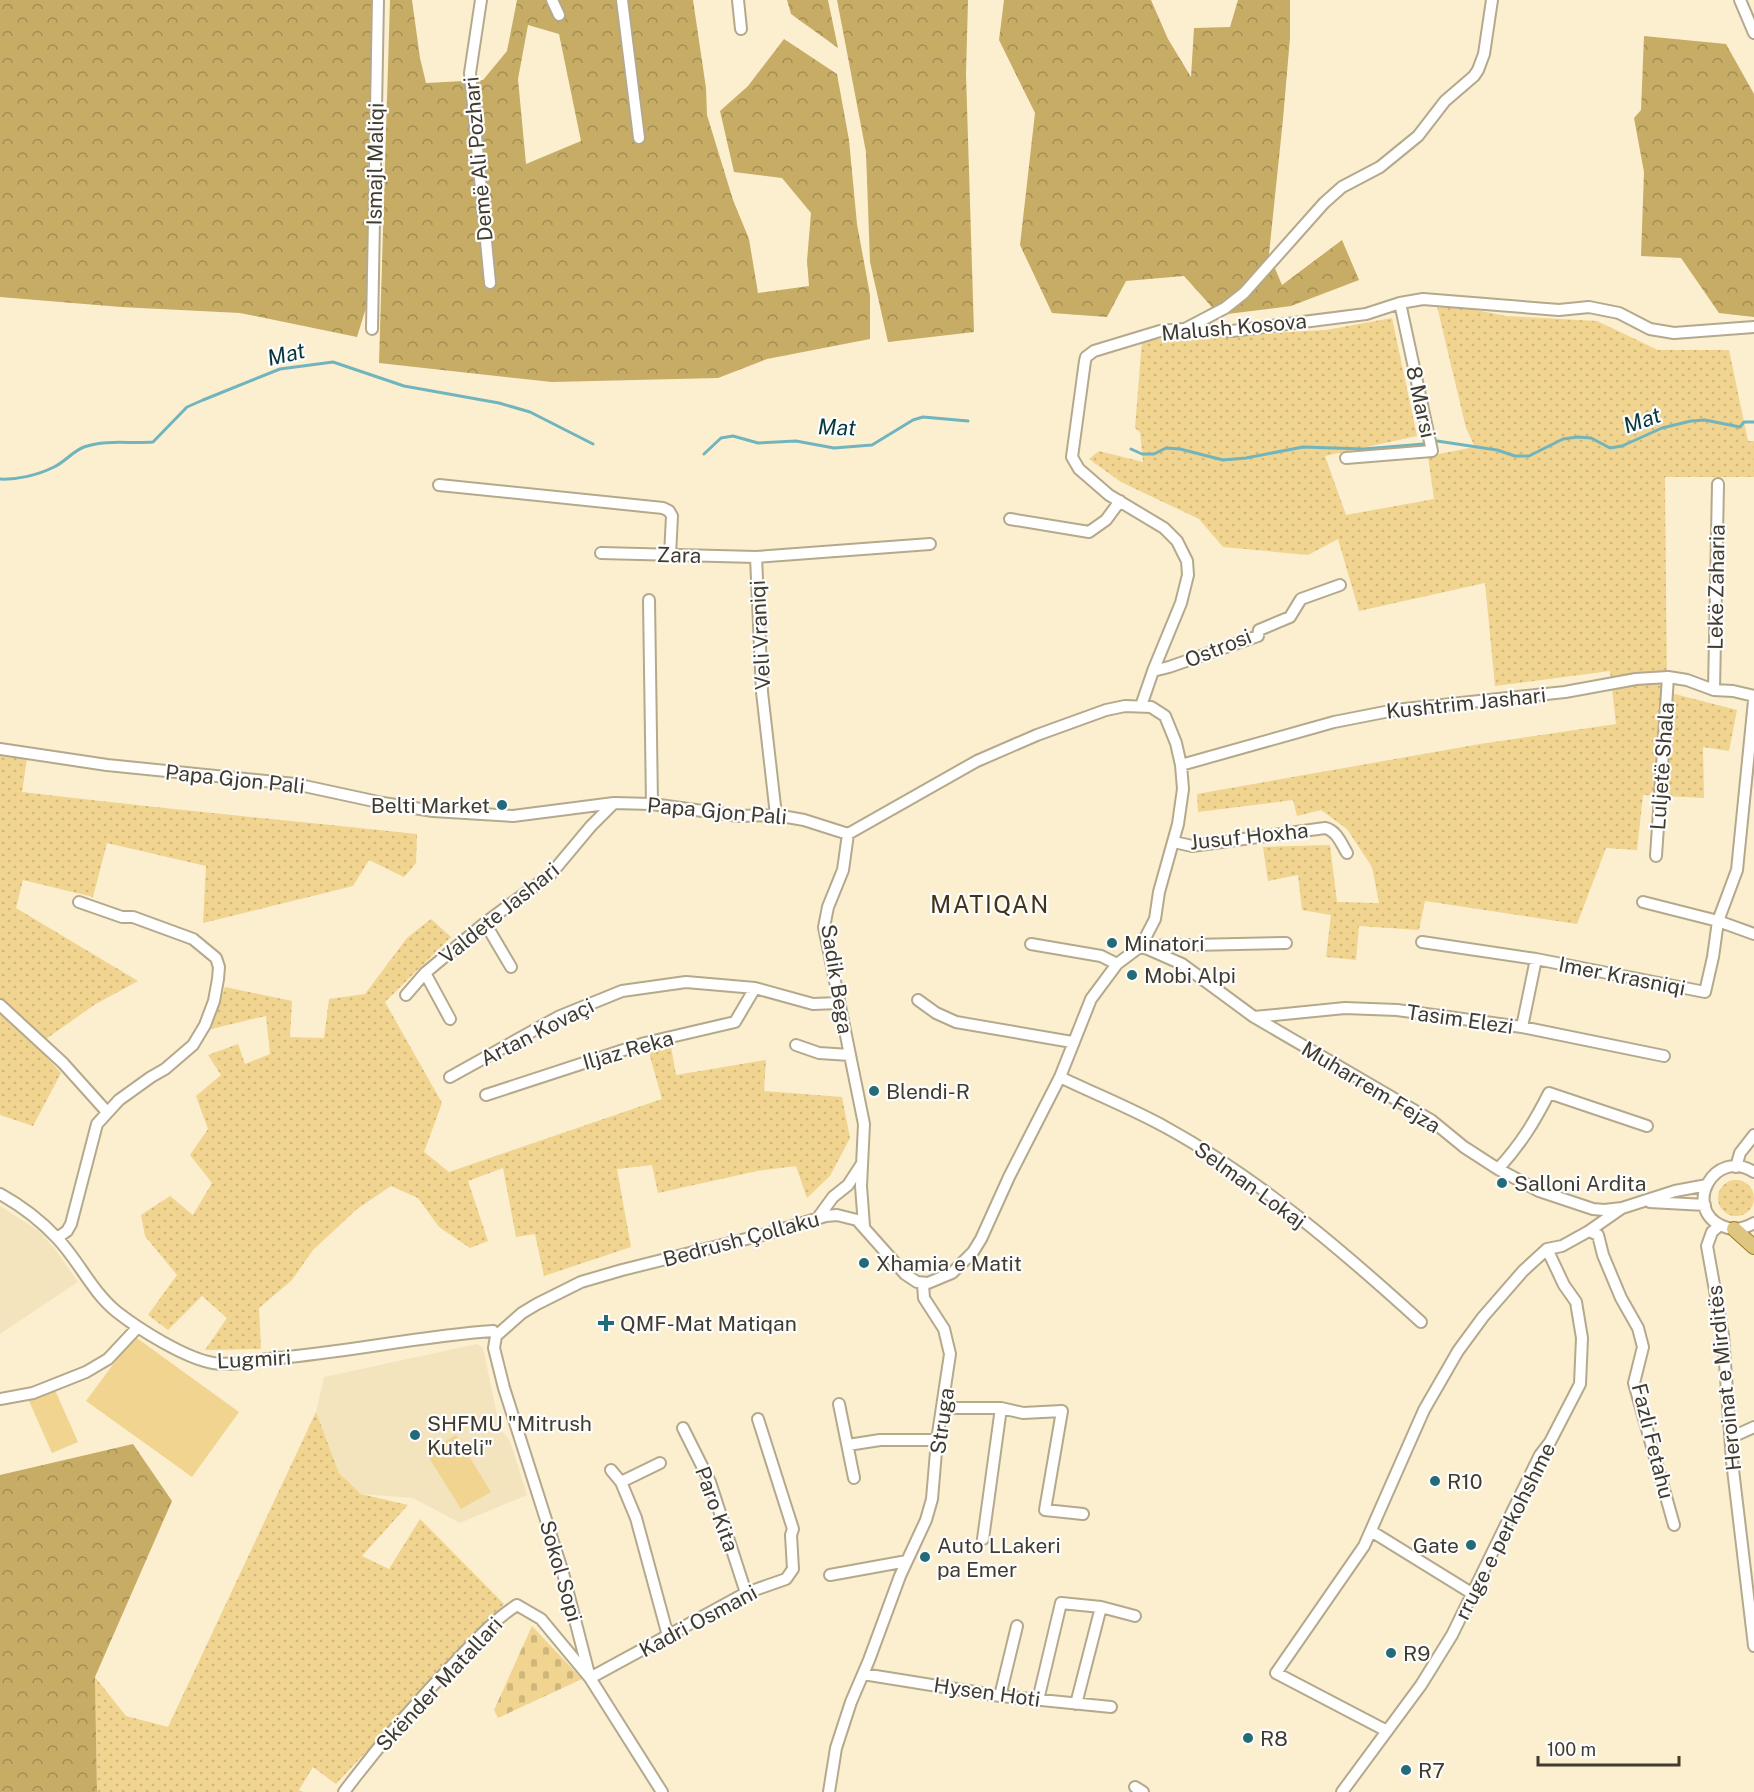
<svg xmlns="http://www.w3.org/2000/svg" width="1754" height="1792" font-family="'Public Sans',sans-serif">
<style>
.built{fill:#f3e4be}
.grass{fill:url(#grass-dots)}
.forest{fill:url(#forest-crowns);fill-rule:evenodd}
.cemetery{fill:url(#cemetery-stones)}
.park{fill:#f0d48f}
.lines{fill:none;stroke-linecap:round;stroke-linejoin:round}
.stream{stroke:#71b4be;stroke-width:3}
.minor-casing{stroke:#b4a98c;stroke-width:14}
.major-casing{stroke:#987d2c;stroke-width:16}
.minor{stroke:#fff;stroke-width:10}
.major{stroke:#dec680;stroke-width:14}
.poi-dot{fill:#236b78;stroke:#fdfdfd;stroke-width:2}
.labels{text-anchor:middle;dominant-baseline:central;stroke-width:4.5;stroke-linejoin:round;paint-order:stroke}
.street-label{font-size:21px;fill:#403b2f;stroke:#fdfdfd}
.poi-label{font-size:21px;fill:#403b2f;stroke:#fdfdfd;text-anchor:start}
.water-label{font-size:22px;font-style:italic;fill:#06373f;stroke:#fdfdfd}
.quarter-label{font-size:24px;letter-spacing:1.5px;fill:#3f351c;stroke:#fdfdfd}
</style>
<defs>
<pattern id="grass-dots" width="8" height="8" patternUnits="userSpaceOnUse" patternTransform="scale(1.5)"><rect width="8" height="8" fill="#f0d48f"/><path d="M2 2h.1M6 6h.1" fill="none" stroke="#cfb77c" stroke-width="1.8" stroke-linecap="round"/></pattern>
<pattern id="forest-crowns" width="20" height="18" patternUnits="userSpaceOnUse" patternTransform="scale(1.5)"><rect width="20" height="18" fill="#c7ac65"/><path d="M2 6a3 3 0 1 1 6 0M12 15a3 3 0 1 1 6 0" fill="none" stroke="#a38d54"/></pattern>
<pattern id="cemetery-stones" width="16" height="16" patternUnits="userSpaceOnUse" patternTransform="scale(1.5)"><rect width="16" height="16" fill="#f0d48f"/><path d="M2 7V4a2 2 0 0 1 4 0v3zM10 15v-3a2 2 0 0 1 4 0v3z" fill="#cfb77c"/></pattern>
</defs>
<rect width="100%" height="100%" fill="#fbefd0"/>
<path class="built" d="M0 1206 39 1231 55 1249 78 1282 0 1334Z
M477 1344 483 1348 500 1429 510 1441 527 1495 460 1523 413 1498 361 1494 339 1473 316 1412 324 1377Z"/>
<path class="grass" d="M1436 302 1506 316 1597 321 1658 350H1729L1748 441H1754V477H1665L1667 692 1737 710 1729 751 1703 747 1704 798 1643 795 1637 850 1606 848 1577 924 1425 901 1419 930 1359 926 1356 960 1326 957 1331 915 1302 910 1298 875 1268 881 1263 847 1330 845 1337 902 1379 903 1372 867 1347 829 1321 810 1297 816 1293 800 1198 812 1197 794 1480 744 1616 724 1610 671 1495 686 1485 583 1359 611 1338 539 1308 555 1223 547 1199 519 1121 482 1089 459 1099 451 1143 462 1140 432 1135 428 1142 340 1326 330 1392 318 1417 436 1325 456 1346 515 1434 499 1428 456 1475 447 1466 428Z
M0 754 27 759 22 792C154 808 286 820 417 834L416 863 404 877 369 860 353 886 203 923 206 866 107 843 93 897 23 880 16 908 138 981 94 1005 36 1046 61 1073 33 1126 0 1115Z
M431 919 451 937 385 1002 442 1103 424 1152 449 1172 662 1099 648 1049 670 1041 676 1075 766 1060 764 1091 842 1097 850 1138 830 1176 807 1198 796 1166 757 1171 658 1193 652 1165 617 1169 631 1247 544 1276 535 1234 516 1237 503 1168 468 1181 488 1241 470 1248 439 1227 418 1198 391 1186 357 1209 313 1250 292 1280 259 1308 261 1349 205 1350 227 1318 202 1296 168 1330 148 1315 177 1275 145 1236 141 1215 170 1196 193 1215 212 1183 190 1155 208 1129 196 1096 221 1075 208 1055 238 1044 245 1064 270 1054 266 1016 211 1029 225 987 292 1001 290 1037 324 1038 329 999 365 994 407 938Z
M1718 1198a18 18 0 1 1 36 0a18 18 0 1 1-36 0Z
M316 1412 339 1473 361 1494 408 1505 362 1556 389 1569 420 1519 504 1604 336 1784 313 1767 299 1790 303 1792H97L95 1677 126 1716 168 1727Z"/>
<path class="forest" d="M0 0H377L366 308 357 337 240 313 121 307 0 297Z
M390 0H412L420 58 426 83 483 80 507 51 517 0H693L706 88 707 115 733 200 749 239 758 293 809 286 807 261 811 213 782 178 734 172 720 111 748 86 784 39 837 74 849 140 857 224 870 295V339L767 359 718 378 552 382 379 363ZM528 25 559 34 581 141 526 164 518 79Z
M787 0H828L838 48 791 14Z
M837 0H968L966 74 974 332 888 342 870 262 866 152Z
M1004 0H1151L1168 39 1191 77 1194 28 1230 27 1238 0H1290V38L1283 119 1269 254 1282 285 1342 240 1359 280 1291 306 1219 315 1184 276 1126 281 1107 317 1052 313 1020 245 1035 113 999 40Z
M1644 36 1726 44 1754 94V317L1719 313 1681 258 1641 256 1644 172 1634 118 1641 110Z
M133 1444 172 1501 95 1677 97 1792H0V1475Z"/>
<path class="cemetery" d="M532 1626 582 1679 498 1718 494 1710Z"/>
<path class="park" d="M134 1336 239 1412 192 1477 86 1401Z
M55 1390 78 1442 52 1453 29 1401Z
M456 1435 491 1492 461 1509 426 1453Z"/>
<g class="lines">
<path class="stream" d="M1437 441 1497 450 1515 456H1529L1563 439 1578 437 1591 438 1610 448 1622 446 1662 428 1691 421 1705 420 1740 427 1744 422H1754
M1131 449 1142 454H1154L1166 448 1180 449 1223 460 1246 458 1303 447 1363 449 1424 444
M704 454 721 438 733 436 758 443 796 441 834 448 872 445 913 420 923 417 968 421
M0 479C17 480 38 475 54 467 65 462 73 451 84 447 107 439 130 444 153 442L187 407 203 400 280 369 333 362 404 386 499 403 530 412 593 444"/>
<defs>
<path id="minor" d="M481 0 470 73 490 283
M552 0 559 15
M622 0 639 138
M738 0 741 29
M1740 0 1754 33
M372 329 378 0
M1185 329 1225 308 1244 293 1324 203 1342 187 1380 167 1418 136 1445 101 1474 76 1478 70 1484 54 1492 0
M1346 458 1432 451 1400 303
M439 485 663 508 669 511 672 516 670 555
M1010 519 1089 532 1106 520 1120 501
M601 553 756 557 930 544
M756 557 762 692 776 815
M649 600 652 804
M1153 671 1169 667 1258 636 1259 630 1290 617 1301 599 1340 585
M1714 690 1718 484
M1141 706 1153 671 1181 603 1188 575 1187 561 1177 541 1164 528 1109 495 1079 469 1072 457 1085 361 1086 357 1094 351 1160 331 1184 329 1232 331 1366 314 1400 303 1423 299 1559 310 1589 307 1619 313 1650 329 1674 333 1754 327
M0 749 107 765 295 784 383 803 433 811 513 816 614 803 652 804 739 816 776 815 804 820 848 834 977 761 1037 735 1106 710 1125 706 1151 707 1165 716 1176 743 1181 765 1183 789 1178 824 1159 892 1155 919 1141 946 1117 964 1091 999 1060 1077 1009 1177 981 1239 973 1252 952 1273 928 1283 917 1282 905 1274 857 1220 837 1215 826 1216 766 1234 622 1270 581 1282 537 1304 522 1313 496 1336
M1181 765 1334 722 1395 710 1565 692 1636 679 1668 677 1687 680 1714 690 1733 691 1754 696
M848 834 843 870 828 907 824 927 864 1124 861 1186 864 1226
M1174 842 1192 846 1325 828C1336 830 1341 843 1347 853
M1656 856 1668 677
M1643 902 1718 921 1754 934
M485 923 511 967
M1422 942 1536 959 1705 992 1713 957 1718 921 1737 870 1754 701
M1031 944 1101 956 1117 964
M1141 946 1182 964 1254 1017 1431 1120 1464 1147 1498 1169 1539 1191 1593 1209 1604 1210 1622 1208 1675 1191 1707 1185
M1147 946 1286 943
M425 973 450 1019
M406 995 425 973 485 923 550 875 591 826 614 803
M918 1000 936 1013 956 1022 1072 1042
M0 1005 63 1063 107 1112
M1254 1017 1345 1008 1397 1010 1522 1027 1664 1056
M1522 1027 1536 959
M796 1045 819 1053 850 1055
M450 1077 558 1017 622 991 686 982 755 988 813 1004 839 1003
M1060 1077C1095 1094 1133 1109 1167 1128 1258 1178 1344 1252 1421 1322
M486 1095 645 1043 735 1022 755 988
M1736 1167 1740 1153 1754 1135
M1498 1169C1520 1145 1534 1123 1549 1093L1647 1126
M1754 1172C1714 1147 1682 1208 1722 1226 1733 1231 1744 1229 1754 1223
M0 1194C20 1205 41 1221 57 1238 79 1261 92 1292 117 1312 140 1330 185 1358 213 1363 234 1366 256 1360 277 1358 349 1352 420 1336 493 1331L496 1336
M1650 1202 1705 1205
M1622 1208 1589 1231 1598 1235 1603 1255 1621 1298 1638 1328 1643 1347 1634 1383 1674 1525
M817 1219 833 1197 848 1185 861 1165
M1720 1225 1712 1232 1707 1246 1723 1335 1732 1461 1754 1646
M57 1238 67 1231 71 1224 97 1124 119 1100 151 1077 165 1069 193 1045 205 1025 214 1001 218 979 219 967 216 958 193 939 133 917H122L79 902
M496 1336 494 1348 504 1388 563 1573 590 1678 662 1792
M0 1399 33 1393 86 1372 108 1359 138 1327
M839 1404 854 1478
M942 1408H1001L1023 1413 1062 1411 1045 1510 1083 1514
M683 1428 710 1482 746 1593
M1732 1437 1754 1427
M848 1445 880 1440H937
M611 1470 621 1482 636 1518 668 1636
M621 1482 660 1463
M1371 1531 1473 1594
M983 1539 1001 1408
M830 1575 907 1561
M863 1674 1000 1696 1111 1707
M1000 1696 1017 1626
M1038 1700 1061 1603 1101 1607 1135 1616
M1076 1704 1101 1607
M1387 1731 1276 1673 1364 1546 1424 1410 1458 1351 1483 1317 1523 1271 1547 1249 1562 1246 1589 1231
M1135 1787 1143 1792
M344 1792C379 1745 418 1700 459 1658 477 1639 495 1619 517 1605L541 1619 590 1678 746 1593 786 1579 793 1569 791 1535 793 1529 758 1419
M829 1792 836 1748 851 1702 869 1660 900 1576 926 1520 932 1499 937 1440 950 1354 944 1329 924 1298 923 1284
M1342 1792 1421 1685 1452 1635 1540 1455 1550 1442 1580 1384 1582 1338 1576 1302 1564 1285 1547 1249"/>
<path id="major" d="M1734 1229 1754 1247"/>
</defs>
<use href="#minor" class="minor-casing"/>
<use href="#major" class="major-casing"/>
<use href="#minor" class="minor"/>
<use href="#major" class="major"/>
</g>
<g class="poi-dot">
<circle cx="502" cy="805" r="6"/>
<circle cx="1112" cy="943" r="6"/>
<circle cx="1132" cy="975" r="6"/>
<circle cx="874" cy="1091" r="6"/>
<circle cx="1502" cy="1183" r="6"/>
<circle cx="864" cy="1263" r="6"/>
<path d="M603 1314h6v6h6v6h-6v6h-6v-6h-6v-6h6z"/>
<circle cx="415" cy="1435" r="6"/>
<circle cx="1435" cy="1481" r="6"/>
<circle cx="1471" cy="1545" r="6"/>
<circle cx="925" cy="1557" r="6"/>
<circle cx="1391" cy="1653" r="6"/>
<circle cx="1248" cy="1738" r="6"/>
<circle cx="1406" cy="1770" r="6"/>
</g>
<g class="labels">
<g class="street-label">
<text transform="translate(478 159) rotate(-95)">Demë Ali Pozhari</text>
<text transform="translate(375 164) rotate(-89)">Ismajl Maliqi</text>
<text transform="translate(1234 327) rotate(-5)">Malush Kosova</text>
<text transform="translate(1421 402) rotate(78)">8 Marsi</text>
<text transform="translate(679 555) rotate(1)">Zara</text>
<text transform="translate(1716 587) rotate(-89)">Lekë Zaharia</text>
<text transform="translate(760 635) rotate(-93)">Veli Vraniqi</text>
<text transform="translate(1218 648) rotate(-22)">Ostrosi</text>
<text transform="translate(1466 703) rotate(-6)">Kushtrim Jashari</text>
<text transform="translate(1662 766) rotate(-86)">Luljetë Shala</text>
<text transform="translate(235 779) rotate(6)">Papa Gjon Pali</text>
<text transform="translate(717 811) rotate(5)">Papa Gjon Pali</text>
<text transform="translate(1249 836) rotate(-6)">Jusuf Hoxha</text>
<text transform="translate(499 913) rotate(-39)">Valdete Jashari</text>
<text transform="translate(1622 976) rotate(11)">Imer Krasniqi</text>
<text transform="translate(837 979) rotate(81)">Sadik Bega</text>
<text transform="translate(1460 1019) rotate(8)">Tasim Elezi</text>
<text transform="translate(537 1032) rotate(-27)">Artan Kovaçi</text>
<text transform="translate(628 1050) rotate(-16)">Iljaz Reka</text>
<text transform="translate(1371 1087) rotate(31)">Muharrem Fejza</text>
<text transform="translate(1250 1185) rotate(36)">Selman Lokaj</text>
<text transform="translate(741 1239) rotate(-15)">Bedrush Çollaku</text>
<text transform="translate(254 1359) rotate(-3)">Lugmiri</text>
<text transform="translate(1724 1378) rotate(-96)">Heroinat e Mirditës</text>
<text transform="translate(942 1421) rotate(-82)">Struga</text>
<text transform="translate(1653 1441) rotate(76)">Fazli Fetahu</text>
<text transform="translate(717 1509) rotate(70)">Paro Kita</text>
<text transform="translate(1505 1531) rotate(-63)">rruge e perkohshme</text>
<text transform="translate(561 1571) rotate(74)">Sokol Sopi</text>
<text transform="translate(698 1621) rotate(-28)">Kadri Osmani</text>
<text transform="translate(439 1684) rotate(-47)">Skënder Matallari</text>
<text transform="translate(987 1692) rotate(8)">Hysen Hoti</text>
</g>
<g class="poi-label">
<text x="490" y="805" text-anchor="end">Belti Market</text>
<text x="1124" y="943">Minatori</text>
<text x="1144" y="975">Mobi Alpi</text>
<text x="886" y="1091">Blendi-R</text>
<text x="1514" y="1183">Salloni Ardita</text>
<text x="876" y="1263">Xhamia e Matit</text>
<text x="620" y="1323">QMF-Mat Matiqan</text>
<text x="427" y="1423">SHFMU "Mitrush<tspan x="427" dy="24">Kuteli"</tspan></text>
<text x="1447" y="1481">R10</text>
<text x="937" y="1545">Auto LLakeri<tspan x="937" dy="24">pa Emer</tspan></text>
<text x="1459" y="1545" text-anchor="end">Gate</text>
<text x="1403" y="1653">R9</text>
<text x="1260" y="1738">R8</text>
<text x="1418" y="1770">R7</text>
</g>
<g class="water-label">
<text transform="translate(286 354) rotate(-13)">Mat</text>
<text transform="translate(1642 420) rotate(-19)">Mat</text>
<text transform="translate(837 427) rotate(2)">Mat</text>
</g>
<g class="quarter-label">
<text x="990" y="904">MATIQAN</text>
</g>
</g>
<path d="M1538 1756v9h141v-9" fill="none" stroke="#403b2f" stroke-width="3"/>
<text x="1547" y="1756" font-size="18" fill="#403b2f" stroke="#fdfdfd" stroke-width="4.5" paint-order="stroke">100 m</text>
</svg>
